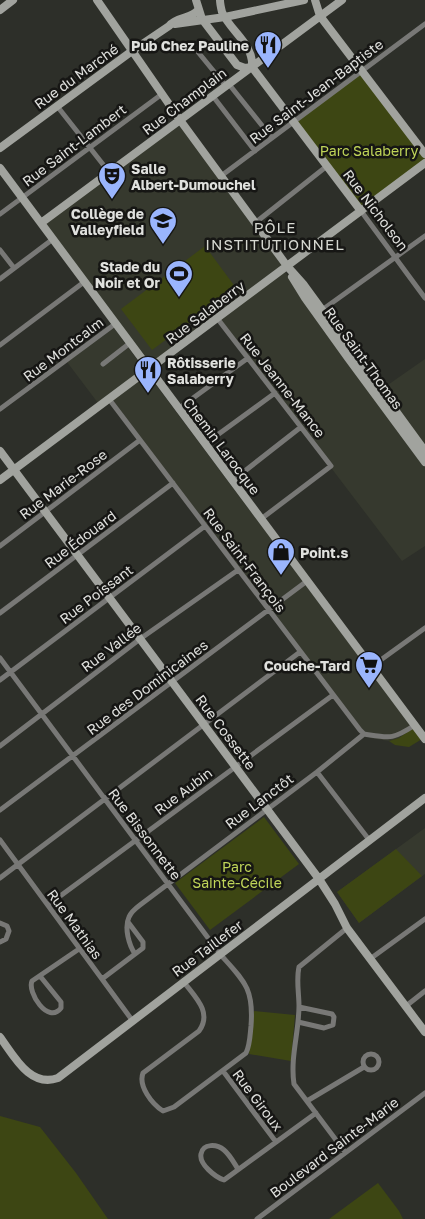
<svg xmlns="http://www.w3.org/2000/svg" width="425" height="1219" font-family="'Golos Text',sans-serif">
<style>
.built{fill:#36392e}
.green{fill:#3d4613}
.lines{fill:none;stroke-linecap:round;stroke-linejoin:round}
.street{stroke:#787876;stroke-width:5}
.secondary{stroke:#a1a39e;stroke-width:8}
.labels{text-anchor:middle;dominant-baseline:central;stroke-width:5;stroke-linejoin:round;paint-order:stroke}
.poi-label{font-size:14px;font-weight:bold;fill:#e0e1de;stroke:#161614;text-anchor:end}
.street-label{font-size:14px;fill:#e0e1de;stroke:#161614}
.park-label{font-size:14px;fill:#bfd458;stroke:#161614}
.neighbourhood-label{font-size:15px;letter-spacing:1px;fill:#d6d8d1;stroke:#161614}
</style>
<rect width="100%" height="100%" fill="#2d2f29"/>
<path class="built" d="M180 122 284 266 149 367 42 224Z
M283 269 425 465V546L402 561 217 318Z
M114 328 147 373 413 728 399 738 389 741 370 738 360 730 112 399 101 407 67 362Z
M425 359V447L382 389Z
M425 828V874L359 923 337 892Z"/>
<path class="green" d="M362 71 425 154V163L361 211 294 122Z
M205 246 236 288 152 350 121 309Z
M413 728 422 739 409 747 395 745 389 741 399 738Z
M264 817 299 864 210 930 175 883Z
M396 849 422 876 359 923 337 892Z
M254 1011 295 1015 291 1061 249 1054Z
M0 1116 40 1127 76 1173 108 1219H0Z
M378 1183 399 1211 403 1219H329Z"/>
<g class="lines">
<path class="street" d="M198 52 225 85
M228 83 272 138
M212 95 255 151
M57 106 109 172
M221 176 425 24
M361 211 425 298
M0 214 162 94
M255 223 327 166
M0 250 14 268
M0 279 53 239
M322 310 425 236
M217 318 331 466 261 519
M0 345 84 282
M103 364 130 343
M109 399 360 730 364 734
M0 409 115 324
M178 409 248 358
M205 444 275 393
M232 481 301 427
M0 546 140 440
M0 613 173 483
M0 658 220 954C244 981 254 988 251 1026 250 1035 250 1045 246 1053L174 1107 163 1111C152 1104 138 1086 143 1073L199 1031C213 1012 194 996 183 981
M371 667 425 628
M0 680 205 526
M0 746 140 639 238 570
M317 772 370 841
M0 810 307 581
M0 840 132 1020
M0 878 300 652
M48 905 333 695
M0 923 7 926 9 931 6 939 0 942
M135 954C129 945 124 928 129 917 131 912 136 908 140 905L317 772 364 734C390 738 392 740 415 725
M370 959 425 919
M40 976 61 1002V1008C48 1025 27 992 32 981L79 949
M102 979 143 948V942L128 922
M406 1006 425 991
M298 1022 324 1028 333 1025 334 1017 332 1014 299 1007
M363 1062a8 8 0 1 1 16 0a8 8 0 1 1-16 0Z
M223 1071 276 1142
M307 1101 364 1067
M345 1152 294 1084C290 1058 299 1032 299 1006 299 993 296 980 299 967L347 928
M238 1169C234 1163 230 1155 224 1150 217 1144 203 1143 201 1154 199 1164 215 1177 224 1180L316 1113
M257 1219 425 1093"/>
<path class="secondary" d="M97 0 180 120 287 266 304 285 425 451
M196 0 202 19 237 65 245 68 252 67
M220 0C220 4 221 8 222 12 230 31 254 44 252 67L361 211
M315 0 320 16 425 154
M0 10 13 0
M175 24 225 17 304 0
M0 148 132 51 169 26C177 16 192 19 198 10
M0 168 425 739
M41 223 342 0
M292 277 305 298 348 358 425 462
M0 451 319 879 335 904 347 928 425 1032
M0 480 425 163
M0 1037C14 1056 30 1088 58 1078L425 798"/>
</g>
<defs>
<symbol id="restaurant-pin" viewBox="-11 -11 22 30"><path d="M0 17L-7.5 6A9.5 9.5 0 1 1 7.5 6Z" fill="#9ab5fd" stroke="#161614"/><path d="M-5-6h1v4h1v-4h1v4h1v-4h1v5L-1.5 .5V6h-2V.5L-5-1ZM5-6V6H3V1.5H1.5Q1.5-4 5-6Z" fill="#111"/></symbol>
<symbol id="theatre-pin" viewBox="-11 -11 22 30"><path d="M0 17L-7.5 6A9.5 9.5 0 1 1 7.5 6Z" fill="#9ab5fd" stroke="#161614"/><path d="M-5-5.5Q0-4 5-5.5V0Q5 5 0 6Q-5 5-5 0ZM-3.3-2.5H-1v1.5H-3.3ZM1-2.5H3.3v1.5H1ZM-2.8 1Q0 5.5 2.8 1Z" fill="#111"/></symbol>
<symbol id="university-pin" viewBox="-11 -11 22 30"><path d="M0 17L-7.5 6A9.5 9.5 0 1 1 7.5 6Z" fill="#9ab5fd" stroke="#161614"/><path d="M0-5L7-2L0 1L-7-2ZM-4 1L0 2.5L4 1V4Q0 6-4 4Z" fill="#111"/></symbol>
<symbol id="stadium-pin" viewBox="-11 -11 22 30"><path d="M0 17L-7.5 6A9.5 9.5 0 1 1 7.5 6Z" fill="#9ab5fd" stroke="#161614"/><path d="M0-5a6.5 5 0 1 0 0 10a6.5 5 0 1 0 0-10ZM-3.5-1.8h7v3.6h-7Z" fill="#111"/></symbol>
<symbol id="shop-pin" viewBox="-11 -11 22 30"><path d="M0 17L-7.5 6A9.5 9.5 0 1 1 7.5 6Z" fill="#9ab5fd" stroke="#161614"/><path d="M-5-2.5h2.3a2.7 3.5 0 0 1 5.4 0H5L5.5 6h-11ZM-1.5-2.5h3a1.5 2.3 0 0 0-3 0Z" fill="#111"/></symbol>
<symbol id="supermarket-pin" viewBox="-11 -11 22 30"><path d="M0 17L-7.5 6A9.5 9.5 0 1 1 7.5 6Z" fill="#9ab5fd" stroke="#161614"/><path d="M-6-5.5h2.5l.6 2H6L4.5 2H-2.5L-4.4-4H-6ZM-1.5 3.2a1.3 1.3 0 1 0 .1 0ZM3 3.2a1.3 1.3 0 1 0 .1 0Z" fill="#111"/></symbol>
</defs>
<g fill-rule="evenodd">
<use href="#restaurant-pin" x="252" y="29" width="32" height="43"/>
<use href="#theatre-pin" x="96" y="160" width="32" height="43"/>
<use href="#university-pin" x="147" y="205" width="32" height="43"/>
<use href="#stadium-pin" x="163" y="258" width="32" height="43"/>
<use href="#restaurant-pin" x="132" y="354" width="32" height="43"/>
<use href="#shop-pin" x="265" y="536" width="32" height="43"/>
<use href="#supermarket-pin" x="353" y="649" width="32" height="43"/>
</g>
<g class="labels">
<g class="poi-label">
<text x="249" y="45">Pub Chez Pauline</text>
<text x="131" y="168" text-anchor="start">Salle<tspan x="131" dy="16">Albert-Dumouchel</tspan></text>
<text x="144" y="213">Collège de<tspan x="144" dy="16">Valleyfield</tspan></text>
<text x="160" y="266">Stade du<tspan x="160" dy="16">Noir et Or</tspan></text>
<text x="167" y="362" text-anchor="start">Rôtisserie<tspan x="167" dy="16">Salaberry</tspan></text>
<text x="300" y="552" text-anchor="start">Point.s</text>
<text x="350" y="665">Couche-Tard</text>
</g>
<g class="street-label">
<text transform="translate(76 76) rotate(-36)">Rue du Marché</text>
<text transform="translate(316 91) rotate(-37)">Rue Saint-Jean-Baptiste</text>
<text transform="translate(184 101) rotate(-37)">Rue Champlain</text>
<text transform="translate(74 145) rotate(-37)">Rue Saint-Lambert</text>
<text transform="translate(376 210) rotate(53)">Rue Nicholson</text>
<text transform="translate(205 312) rotate(-37)">Rue Salaberry</text>
<text transform="translate(63 349) rotate(-37)">Rue Montcalm</text>
<text transform="translate(364 358) rotate(54)">Rue Saint-Thomas</text>
<text transform="translate(283 385) rotate(52)">Rue Jeanne-Mance</text>
<text transform="translate(222 446) rotate(53)">Chemin Larocque</text>
<text transform="translate(63 484) rotate(-37)">Rue Marie-Rose</text>
<text transform="translate(80 539) rotate(-37)">Rue Édouard</text>
<text transform="translate(245 560) rotate(53)">Rue Saint-François</text>
<text transform="translate(96 594) rotate(-37)">Rue Poissant</text>
<text transform="translate(111 647) rotate(-37)">Rue Vallée</text>
<text transform="translate(147 687) rotate(-37)">Rue des Dominicaines</text>
<text transform="translate(226 732) rotate(53)">Rue Cossette</text>
<text transform="translate(183 791) rotate(-37)">Rue Aubin</text>
<text transform="translate(259 801) rotate(-37)">Rue Lanctôt</text>
<text transform="translate(145 834) rotate(53)">Rue Bissonnette</text>
<text transform="translate(75 924) rotate(54)">Rue Mathias</text>
<text transform="translate(207 948) rotate(-37)">Rue Taillefer</text>
<text transform="translate(258 1100) rotate(53)">Rue Giroux</text>
<text transform="translate(334 1147) rotate(-37)">Boulevard Sainte-Marie</text>
</g>
<g class="park-label">
<text x="369" y="150">Parc Salaberry</text>
<text x="237" y="866">Parc<tspan x="237" dy="16">Sainte-Cécile</tspan></text>
</g>
<g class="neighbourhood-label">
<text x="275" y="227">PÔLE<tspan x="275" dy="17">INSTITUTIONNEL</tspan></text>
</g>
</g>
</svg>
